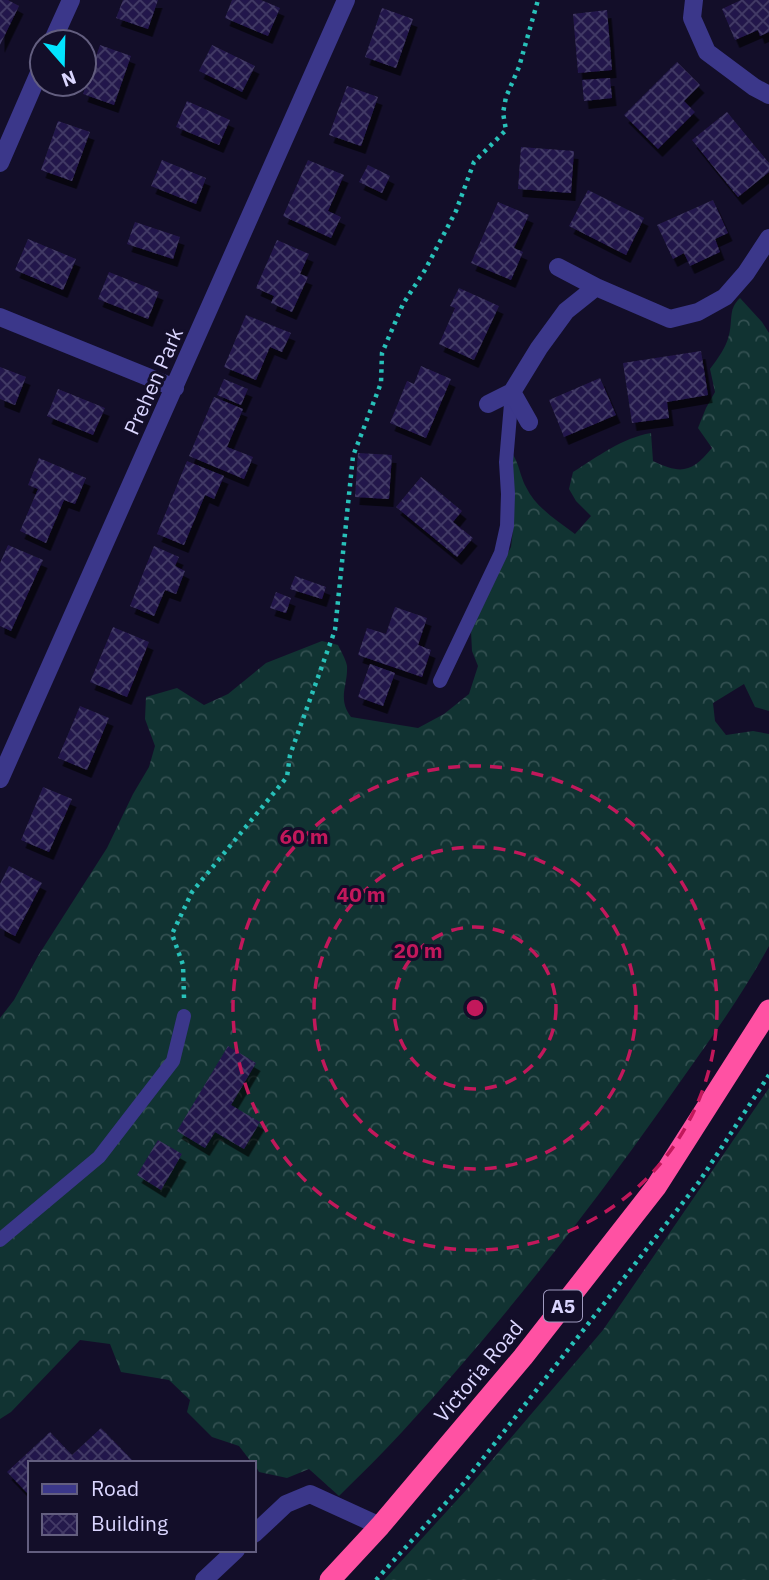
<svg xmlns="http://www.w3.org/2000/svg" width="769" height="1580" font-family="'IBM Plex Sans',sans-serif">
<style>
.forest{fill:url(#forest-crowns)}
.building{fill:url(#building-cross-hatch);filter:url(#shadow)}
.lines{fill:none;stroke-linecap:round;stroke-linejoin:round}
.path{stroke:#28c1b9;stroke-width:4.5;stroke-dasharray:3.5 5;stroke-linecap:butt}
.lane{stroke:#3b378a;stroke-width:14}
.street{stroke:#3b378a;stroke-width:18}
.highway{stroke:#ff51a3;stroke-width:21}
.ring{fill:none;stroke:#c2185b;stroke-width:3.5;stroke-dasharray:12 9}
.labels{text-anchor:middle;dominant-baseline:central;stroke-width:6;stroke-linejoin:round;paint-order:stroke}
.shield{fill:#130e29;stroke:#9f9abf;stroke-width:2}
.shield-label{font-size:19px;font-weight:bold;fill:#dbd6ff}
.street-label{font-size:21px;fill:#dbd6ff;stroke:#130e29}
.centre{fill:#c2185b;stroke:#130e29;stroke-width:3.5}
.ring-label{font-size:21px;text-anchor:middle;font-weight:bold;fill:#c2185b;stroke:#130e29;stroke-width:6;stroke-linejoin:round;paint-order:stroke}
</style>
<defs>
<pattern id="forest-crowns" width="20" height="18" patternUnits="userSpaceOnUse" patternTransform="scale(1.75)"><rect width="20" height="18" fill="#113332"/><path d="M2 6a3 3 0 1 1 6 0M12 15a3 3 0 1 1 6 0" fill="none" stroke="#335051"/></pattern>
<pattern id="building-cross-hatch" width="8" height="8" patternUnits="userSpaceOnUse" patternTransform="scale(1.75)"><rect width="8" height="8" fill="#24194b"/><path d="M0 0l8 8M0 8l8-8" fill="none" stroke="#433a66"/></pattern>
<filter id="shadow"><feDropShadow dx="4.5" dy="8" stdDeviation="0" flood-color="#0009"/></filter>
</defs>
<rect width="100%" height="100%" fill="#130e29"/>
<path class="forest" d="M740 298 762 322 769 333V711L755 707 744 684 713 703 715 721 726 735 753 731 769 734V946C738 1003 698 1056 661 1109 581 1222 495 1330 402 1432 382 1454 360 1475 339 1496L309 1469 287 1478 259 1472 254 1463H252L239 1446 212 1437 187 1412 190 1400 169 1380 121 1372 110 1344 80 1340 11 1412 0 1419V1018L14 1000 38 956 107 848 133 794 149 767 155 746 145 719 146 697 177 688 204 705 228 694 266 663 322 641 338 645C341 651 346 660 347 666 348 686 337 698 351 717L418 728 444 714 469 694 478 666 472 651 471 631 485 597 511 547 513 530 507 446C520 462 518 471 526 487 536 508 557 520 575 534L591 516 576 501 569 489 573 472C597 457 622 438 651 433L653 461C682 475 692 472 712 448L698 428 706 408 715 392 710 369C718 358 726 348 729 335 733 320 728 309 740 298Z
M769 1088V1580H384L468 1488 603 1330Z"/>
<path class="building" d="M0 0H8L19 6 0 45Z
M123 0H158L148 29 116 18Z
M232 0H261L280 8 268 36 225 18Z
M741 0H769V32L760 36 758 30 735 40 722 9Z
M382 8 413 19 396 68 365 57Z
M607 10 612 70 578 73 573 14Z
M100 45 131 56 114 105 83 94Z
M212 45 255 66 242 92 199 71Z
M677 62 700 85 684 101 695 112 658 149 624 115Z
M610 78 612 98 584 101 582 80Z
M347 86 378 97 361 146 329 135Z
M187 101 230 120 219 145 176 127Z
M727 112 769 163V172L738 197 692 140Z
M58 121 90 132 72 181 41 170Z
M521 147 574 151 571 193 518 189Z
M162 160 206 178 196 204 151 186Z
M308 160 344 175 328 211 341 217 331 238 283 216Z
M368 165 390 176 382 193 359 182Z
M588 190 644 218 626 255 569 226Z
M713 200 728 233 715 239 720 252 690 266 684 253 673 259 657 225Z
M498 202 529 215 514 248 523 252 511 280 471 263Z
M135 222 180 237 173 259 127 244Z
M28 239 76 259 63 290 15 270Z
M277 240 309 254 300 274 308 277 292 312 271 303 274 296 256 288Z
M109 272 159 292 148 319 98 299Z
M459 288 499 306 474 360 439 344 455 308 450 306Z
M246 315 291 333 282 352 270 347 256 380 224 367Z
M701 351 708 395 667 402 669 418 632 423 623 363Z
M421 366 451 379 426 438 390 423 407 381 414 384Z
M0 367 26 377 15 405 0 399Z
M600 378 616 415 564 437 549 400Z
M224 379 248 389 241 405 217 395Z
M58 389 105 408 93 435 47 416Z
M214 397 243 409 227 447 253 457 244 479 189 456Z
M358 453 392 455 389 499 355 497Z
M39 458 86 478 75 504 64 500 46 543 20 531 38 489 28 485Z
M187 461 224 476 214 499 205 495 184 545 157 534Z
M421 477 462 511 453 522 473 538 457 557 396 507Z
M8 545 43 560 11 631 0 626V563Z
M154 546 179 557 175 566 185 571 176 594 165 590 154 616 130 606Z
M295 576 326 587 322 599 290 589Z
M276 592 291 598 286 613 270 608Z
M395 607 427 618 418 645 431 650 422 677 358 655 367 628 386 634Z
M113 627 149 642 127 697 90 682Z
M370 664 395 673 383 706 358 697Z
M80 706 109 718 87 770 58 758Z
M43 787 72 799 49 852 21 840Z
M9 866 42 883 15 936 0 928V884Z
M228 1046 256 1063 231 1105 260 1122 244 1149 215 1132 205 1148 177 1131Z
M158 1140 182 1154 161 1190 137 1175Z
M101 1428 135 1463H30V1496L7 1472 50 1432 72 1455Z"/>
<g class="lines">
<path class="path" d="M184 998 183 965 172 934 192 892 287 777 290 755 335 630 353 456 381 383 382 353 403 304 425 270 456 211 474 162 506 130 503 113 506 97 519 67 538 0
M376 1580 463 1484 699 1182 769 1075"/>
<path class="lane" d="M440 681 501 553 507 526 508 494 506 462 512 392
M0 1240 99 1157 173 1061 184 1016"/>
<path class="street" d="M694 0 692 18 707 52 754 87 769 95
M52 42 71 0
M0 163 42 66
M558 267 596 287
M0 317 175 388
M512 392 529 422
M488 404 512 392 539 348 566 311 596 287 670 319 698 312 725 297 746 273 769 238
M0 779 346 0
M254 1534 286 1504 310 1494 380 1526
M204 1580 236 1550"/>
<path class="highway" d="M330 1580 380 1526 523 1357 656 1187 769 1010"/>
</g>
<g class="ring">
<circle cx="475" cy="1008" r="81"/>
<circle cx="475" cy="1008" r="161"/>
<circle cx="475" cy="1008" r="242"/>
</g>
<g class="labels">
<rect class="shield" x="544" y="1290.5" width="38" height="31" rx="5"/>
<g class="shield-label">
<text x="563" y="1306">A5</text>
</g>
<g class="street-label">
<text transform="translate(153 381) rotate(-66)">Prehen Park</text>
<text transform="translate(478 1371) rotate(-50)">Victoria Road</text>
</g>
</g>
<circle cx="475" cy="1008" r="10" class="centre"/>
<g class="ring-label">
<text x="304" y="844">60 m</text>
<text x="361" y="902">40 m</text>
<text x="418" y="958">20 m</text>
</g>
<rect x="28" y="1461" width="228" height="91" fill="#130e29" stroke="#635e7f" stroke-width="2"/>
<rect x="42" y="1484" width="35" height="10" fill="#3b378a" stroke="#635e7f" stroke-width="2"/>
<text x="91" y="1496" font-size="21" fill="#dbd6ff">Road</text>
<rect x="42" y="1514" width="35" height="21" fill="url(#building-cross-hatch)" stroke="#635e7f" stroke-width="2"/>
<text x="91" y="1531" font-size="21" fill="#dbd6ff">Building</text>
<g transform="translate(63 63) rotate(160)"><circle r="33" fill="#130e29" stroke="#635e7f" stroke-width="2"/>
<path d="M0-5L12 26L0 18L-12 26Z" fill="#02e3ff"/>
<text y="-10" font-size="19" font-weight="bold" text-anchor="middle" fill="#dbd6ff">N</text>
</g>
</svg>
